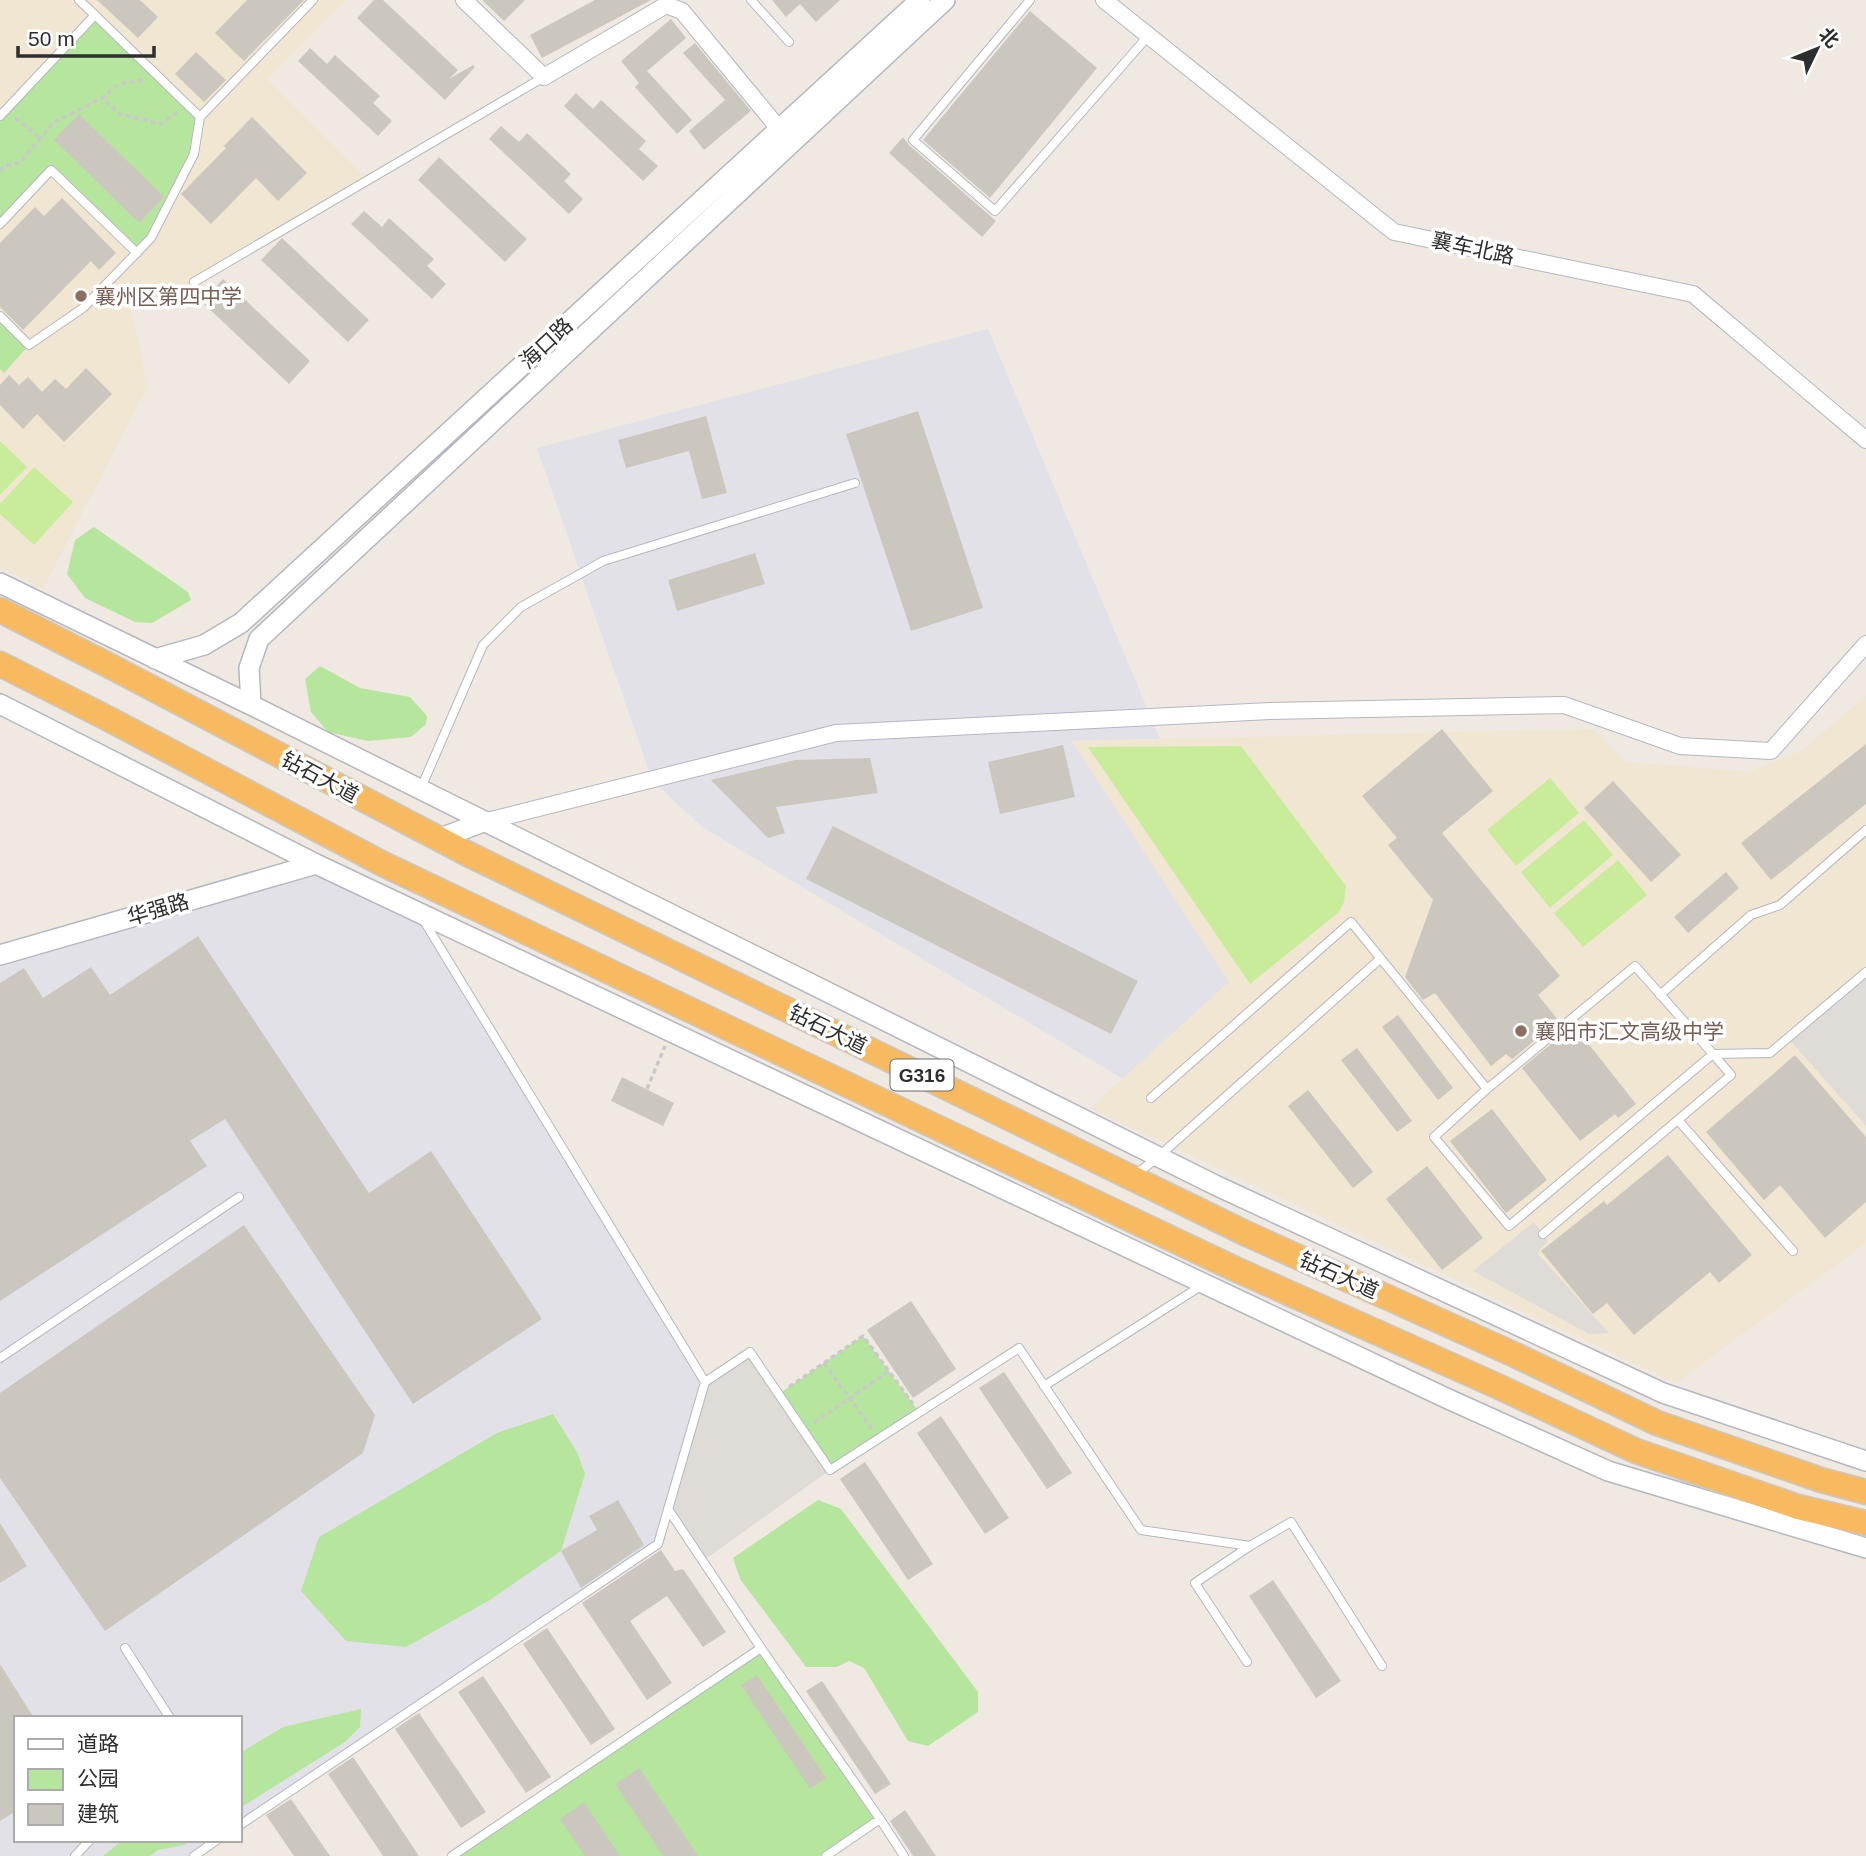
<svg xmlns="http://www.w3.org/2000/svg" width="1866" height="1856" font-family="Arial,'Noto Sans SC',sans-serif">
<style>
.industrial{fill:#e3e1e8}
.education{fill:#f0e6d1}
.green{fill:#b6e59e}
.pitch{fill:#c9ec9a}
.plaza{fill:#dfdcd8}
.building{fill:#cbc7bf}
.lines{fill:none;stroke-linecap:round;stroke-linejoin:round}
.service-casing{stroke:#b4b7c1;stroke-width:10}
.minor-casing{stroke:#b4b7c1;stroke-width:18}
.tertiary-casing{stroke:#b4b7c1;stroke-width:22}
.trunk-casing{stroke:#c9c9c9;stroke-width:27}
.path{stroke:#c9c9c9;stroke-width:3.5;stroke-dasharray:5 3.5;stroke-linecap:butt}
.service{stroke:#fff;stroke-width:8}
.minor{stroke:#fff;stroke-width:16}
.tertiary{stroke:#fff;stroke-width:19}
.trunk{stroke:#f8ba60;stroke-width:24}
.education-dot{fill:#8d6e63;stroke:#fff;stroke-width:2.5}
.labels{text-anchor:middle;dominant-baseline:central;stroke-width:7;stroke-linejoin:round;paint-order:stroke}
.shield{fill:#fff;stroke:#6d6d6d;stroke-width:2}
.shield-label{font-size:19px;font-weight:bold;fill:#2e2e2e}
.street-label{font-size:21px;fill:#2e2e2e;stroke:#fff}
.education-label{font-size:21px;fill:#785e54;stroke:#fff;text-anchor:start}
</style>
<rect width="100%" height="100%" fill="#efe9e1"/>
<path class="industrial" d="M988 329 1160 739 1072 741 1230 982 1123 1079 702 827 652 780 537 448Z
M316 864 418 912 705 1382 658 1544 240 1825V1718H16V1840H217L194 1856H0V955Z"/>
<path class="education" d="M0 0H347L267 79 368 180 194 282 130 310 140 344 147 388 43 589 0 567Z
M1866 696V1243L1676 1383 1090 1108 1229 982 1072 741 1593 729 1626 762 1750 772 1802 750Z"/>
<path class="green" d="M95 15 200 117 194 154 151 238 137 253 52 170 0 224V116Z
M0 316 29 345 4 373 0 369Z
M94 527 188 592 191 600 152 623 135 622 85 598 67 574 75 540Z
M320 666 360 688 410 697 427 716 426 724 411 737 368 741 328 732 311 712 305 679Z
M863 1336 919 1412 830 1470 779 1394Z
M553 1414 577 1452 585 1474 561 1551 490 1600 406 1647 346 1641 301 1591 319 1537 497 1433Z
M818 1500 841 1509 978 1692V1712L928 1746 908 1741 864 1668 849 1661 836 1667H806L740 1579 733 1558Z
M761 1648 880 1819 826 1856H452Z
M361 1709 360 1727 345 1742 240 1808V1753L283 1727Z
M123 1840H191L184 1845 158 1850 150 1856H103Z"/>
<path class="pitch" d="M0 441 27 467 0 495Z
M34 467 73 502 34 545 0 514V504Z
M1241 746 1346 886 1344 902 1338 913 1250 984 1088 747Z
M1550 778 1579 813 1516 866 1487 830Z
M1584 820 1613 855 1550 908 1521 872Z
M1618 860 1647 895 1583 947 1554 913Z"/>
<path class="plaza" d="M1866 972V1126L1788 1038Z
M1534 1222 1548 1241 1537 1253 1609 1333 1589 1334 1473 1271Z
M750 1352 830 1470 703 1561 668 1509 705 1382Z"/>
<path class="building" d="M97 0H140L158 17 138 38Z
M247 0H304L244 61 215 33Z
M374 0H383L458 70 449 79 473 65 475 67 445 100 357 18Z
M482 0H525L504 21Z
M595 0H651L542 58 530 35Z
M772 0H840L816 22 800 4 786 17Z
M1030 11 1097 68 990 198 923 140Z
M671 19 686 38 647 71 692 120 677 134 635 87 639 83 621 61Z
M695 43 751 111 704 150 689 131 725 100 683 53Z
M310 48 327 64 335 55 380 96 373 103 392 121 378 136 298 61Z
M196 52 226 80 204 102 175 74Z
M576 93 593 109 601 100 646 141 639 149 658 166 643 181 564 106Z
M79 114 164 197 139 223 54 140Z
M252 117 307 173 278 201 256 178 211 224 181 194 226 148 224 146Z
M501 126 519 142 527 133 571 174 564 181 583 199 569 214 489 139Z
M903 137 909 145 996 221 982 237 889 153Z
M439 157 527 239 505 262 418 180Z
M62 198 116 253 99 270 91 261 23 330 0 307V243L35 207 44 216Z
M364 211 382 227 389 218 434 259 427 266 446 284 432 299 351 224Z
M282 238 369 320 348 342 261 260Z
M223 279 310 361 289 384 202 302Z
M86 368 112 394 64 442 37 414 23 429 0 405V385L9 375 19 385 28 377 42 392 55 379 66 389Z
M918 411 983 608 911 631 846 434Z
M706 416 727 493 702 499 689 451 626 468 618 440Z
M755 553 765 584 677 611 668 580Z
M1442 729 1493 791 1442 833 1560 976 1538 995 1559 1021 1512 1059 1506 1054 1491 1066 1435 993 1423 1000 1405 977 1433 900 1388 845 1397 838 1362 796Z
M1866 744V804L1771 880 1741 843Z
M1063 745 1075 797 1000 814 988 762Z
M870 758 878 793 776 807 785 833 768 838 711 780 795 760Z
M1613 781 1681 855 1651 882 1584 808Z
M833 826 1138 981 1111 1034 806 879Z
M1726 872 1739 888 1688 933 1674 917Z
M198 936 369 1193 431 1151 542 1319 413 1404 225 1119 190 1141 207 1166 0 1301V983L24 968 43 998 91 967 110 995Z
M1398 1015 1453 1088 1438 1100 1382 1027Z
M1567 1031 1576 1042 1583 1037 1636 1104 1618 1118 1615 1114 1580 1141 1522 1068Z
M1357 1048 1412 1121 1397 1132 1341 1060Z
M1795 1055 1866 1137V1202L1825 1238 1780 1185 1764 1200 1706 1132Z
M622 1077 674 1103 663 1126 611 1101Z
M1308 1090 1373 1172 1353 1188 1288 1106Z
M1492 1109 1547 1180 1506 1213 1450 1141Z
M1668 1155 1752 1255 1719 1283 1710 1272 1634 1335 1607 1303 1593 1314 1541 1251 1604 1201 1607 1205Z
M1427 1166 1483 1238 1442 1270 1386 1199Z
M244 1225 375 1415 363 1453 105 1631 0 1478V1393Z
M911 1301 956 1369 913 1398 867 1330Z
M1004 1372 1072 1473 1047 1489 979 1388Z
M941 1416 1009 1518 985 1534 917 1433Z
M865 1462 933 1564 908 1580 840 1479Z
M618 1500 644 1545 581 1588 561 1551 597 1530 589 1516Z
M0 1523 27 1566 0 1583Z
M661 1550 675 1571 683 1569 726 1632 703 1647 667 1596 630 1621 672 1683 647 1700 582 1603Z
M1273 1580 1341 1681 1316 1698 1249 1596Z
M547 1628 615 1729 591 1745 523 1644Z
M0 1664 34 1718H16V1811L0 1821Z
M757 1675 826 1778 810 1789 741 1685Z
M483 1676 551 1777 526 1793 458 1692Z
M822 1681 891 1784 875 1794 806 1691Z
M419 1713 486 1812 461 1828 395 1729Z
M353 1757 419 1856H383L328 1774Z
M639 1768 698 1856H663L615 1784Z
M291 1799 330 1856H294L266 1815Z
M584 1802 620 1856H585L560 1819Z
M905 1810 936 1856H913L890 1821Z"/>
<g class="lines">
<defs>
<path id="service" d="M79 0 95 15
M751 0 789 42
M1030 0 913 140 995 211 1149 35
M0 116 95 15 200 117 313 0
M0 224 51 170 137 253
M194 282 544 77
M0 316 29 345 83 308 151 238 194 154 200 117
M421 788 483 645 521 607 603 561 855 483
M1660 995 1751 915 1780 905 1866 830
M1713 1054 1770 1053 1866 972
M1151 1098 1351 922 1487 1089 1434 1137 1509 1226 1713 1054 1635 966 1487 1089
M1678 1120 1793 1251
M1134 1176 1158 1157 1380 959
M1543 1234 1731 1075 1713 1054
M0 1358 239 1197
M705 1382 750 1352 830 1470 1019 1348 1141 1530 1250 1546 1291 1522 1382 1666
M1044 1386 1204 1284
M125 1648 170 1718
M761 1648 880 1819
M1247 1662 1195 1583 1250 1546
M240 1825 658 1544 705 1382 424 921
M75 1856 90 1840
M194 1856 217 1840
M452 1856 761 1648 668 1509
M826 1856 880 1819 904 1856"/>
<path id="minor" d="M464 0 544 77 666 5 682 11 785 136
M1104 0 1394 232 1693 294 1866 440
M483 822 836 733 1270 711 1564 705 1680 746 1771 751 1866 644"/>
<path id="tertiary" d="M0 583 251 705 1215 1185 1663 1393 1866 1461
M155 659 204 645 241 623 920 0
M0 704 316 864 1446 1398 1608 1471 1866 1548
M251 705 249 668 259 639 945 0
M438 839 483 822
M0 955 316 864"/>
<path id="trunk" d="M0 610 108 665 466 853 1247 1234 1515 1355 1657 1423 1821 1480 1866 1492
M0 664 105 717 383 864 1235 1269 1495 1385 1636 1451 1798 1507 1866 1523"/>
</defs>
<use href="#service" class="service-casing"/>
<use href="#minor" class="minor-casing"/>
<use href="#tertiary" class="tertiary-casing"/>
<use href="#trunk" class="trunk-casing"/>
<path class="path" d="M143 80 119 84 102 98 120 114 161 124 177 112
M15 118 40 138
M0 171 6 165 20 163 53 123 102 98
M647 1089 665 1046
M824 1363 872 1429
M789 1387 863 1336 913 1404
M814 1423 889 1371"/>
<use href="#service" class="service"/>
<use href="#minor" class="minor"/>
<use href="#tertiary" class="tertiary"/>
<use href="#trunk" class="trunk"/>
</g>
<g class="education-dot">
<circle cx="81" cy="296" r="7"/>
<circle cx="1521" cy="1031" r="7"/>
</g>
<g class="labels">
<rect class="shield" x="890.5" y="1059.5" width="63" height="31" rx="5"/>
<g class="shield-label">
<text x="922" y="1075">G316</text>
</g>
<g class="street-label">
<text transform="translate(1473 248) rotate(12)">襄车北路</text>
<text transform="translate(546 343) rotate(-43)">海口路</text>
<text transform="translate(320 777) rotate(28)">钻石大道</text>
<text transform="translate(158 909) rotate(-16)">华强路</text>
<text transform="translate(828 1029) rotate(26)">钻石大道</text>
<text transform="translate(1339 1275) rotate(24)">钻石大道</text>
</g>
<g class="education-label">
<text x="95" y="296">襄州区第四中学</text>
<text x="1535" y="1031">襄阳市汇文高级中学</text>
</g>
</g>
<rect x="14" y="1716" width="228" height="126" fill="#ffffff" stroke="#ababab" stroke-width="2"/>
<rect x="28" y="1739" width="35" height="10" fill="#ffffff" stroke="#ababab" stroke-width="2"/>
<text x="77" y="1751" font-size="21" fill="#2e2e2e">道路</text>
<rect x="28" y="1769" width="35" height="21" fill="#b6e59e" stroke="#ababab" stroke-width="2"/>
<text x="77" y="1786" font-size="21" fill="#2e2e2e">公园</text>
<rect x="28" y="1804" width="35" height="21" fill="#cbc7bf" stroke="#ababab" stroke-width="2"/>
<text x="77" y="1821" font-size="21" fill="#2e2e2e">建筑</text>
<g transform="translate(1817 49) rotate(47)" stroke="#ffffff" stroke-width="5" paint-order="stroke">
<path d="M0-5L12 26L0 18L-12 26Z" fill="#2e2e2e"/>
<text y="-10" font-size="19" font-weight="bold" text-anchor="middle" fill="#2e2e2e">北</text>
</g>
<path d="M18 46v10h136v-10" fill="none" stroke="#2e2e2e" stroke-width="3.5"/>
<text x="28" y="46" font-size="21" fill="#2e2e2e" stroke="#ffffff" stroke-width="5" paint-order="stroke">50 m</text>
</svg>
